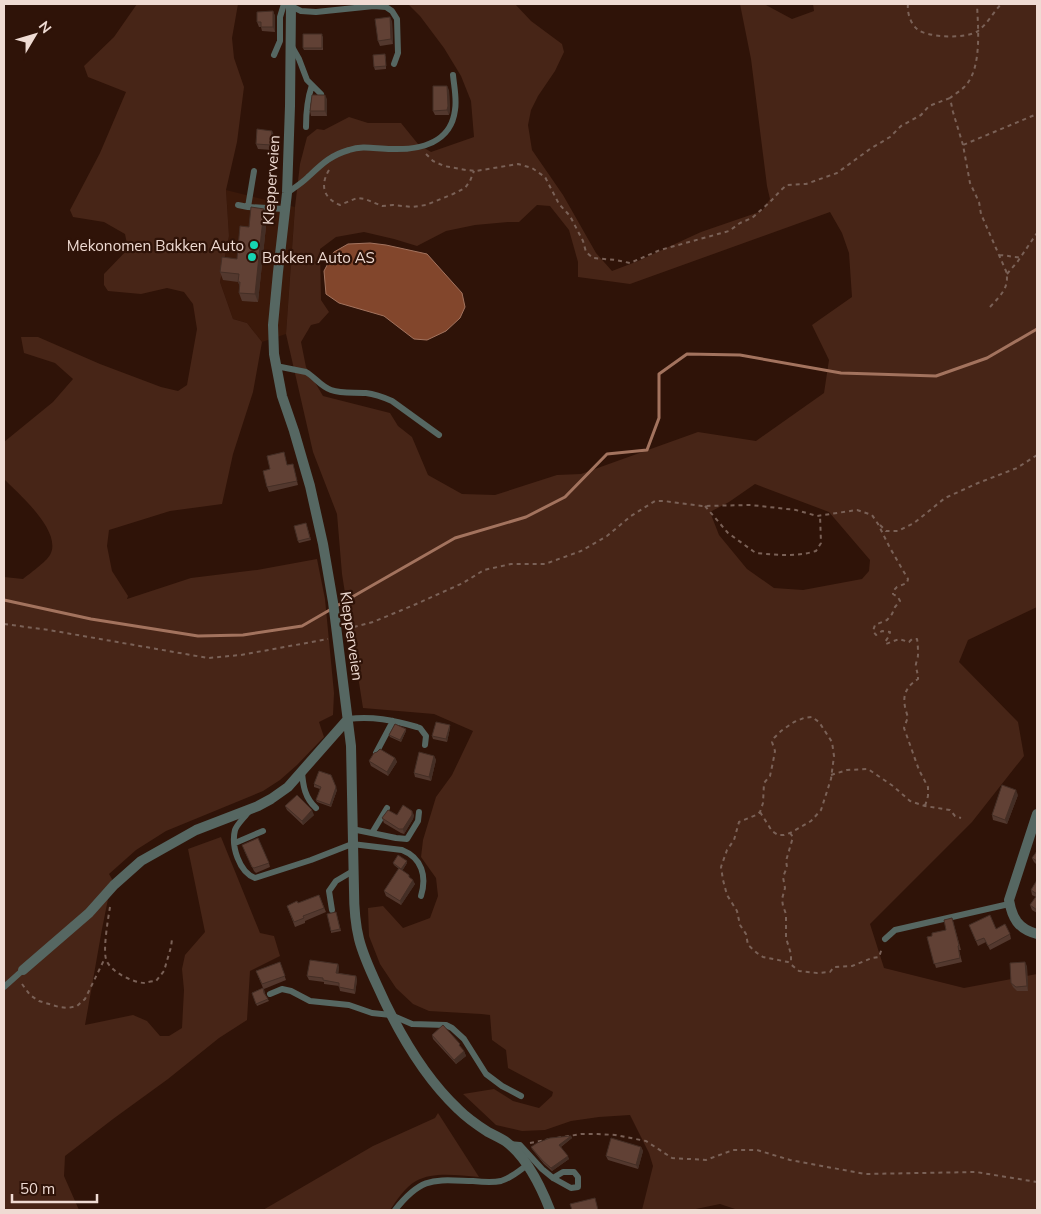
<svg xmlns="http://www.w3.org/2000/svg" width="1041" height="1214" font-family="Mulish,sans-serif">
<style>
.built{fill:#3b190a}
.green{fill:#472517;fill-rule:evenodd}
.water{fill:#82462c;stroke:#a3735e}
.lines{fill:none;stroke-linecap:round;stroke-linejoin:round}
.stream{stroke:#a3735e;stroke-width:3}
.path{stroke:#7a6157;stroke-width:2;stroke-dasharray:4 4;stroke-linecap:butt}
.lane{stroke:#566762;stroke-width:6}
.street{stroke:#566762;stroke-width:10}
.wall{fill:#53382e}
.shaded-wall{fill:#442e25}
.building{fill:#614135;stroke:#442e25}
.poi-dot{fill:#16d5b3;stroke:#2f1308;stroke-width:2}
.labels{text-anchor:middle;dominant-baseline:central;stroke-width:4.5;stroke-linejoin:round;paint-order:stroke}
.street-label{font-size:15px;fill:#efdbd3;stroke:#2f1308}
.poi-label{font-size:15px;fill:#efdbd3;stroke:#2f1308;text-anchor:end}
</style>
<rect width="100%" height="100%" fill="#2f1308"/>
<path class="built" d="M226 190 295 207 286 334 262 342 247 323 233 319 220 282 229 236Z"/>
<path class="green" d="M137 4H238L232 38 234 58 244 87 237 142 226 190 229 236 220 282 233 319 247 323 262 342 253 392 233 454 222 504 170 511 109 530 107 546 112 571 128 596 127 599 191 578 257 570 317 559 325 599 334 693 333 715 319 722 324 737 297 765 280 780 263 791 166 831 136 850 109 874 112 879 102 929 85 1025 133 1015 147 1021 160 1036H169L182 1028 184 990 182 969 185 955 205 932 188 849 221 837 260 933 274 936 280 956 250 971 247 1020 219 1038 168 1079 113 1119 65 1156 64 1176 79 1210H4V577L23 579C29 574 46 562 50 555 63 532 19 494 4 479V442L53 402 73 379 55 363 24 353 21 337H38L100 364 161 387 178 391 187 385 197 329 193 304 184 292 167 288 141 294 108 291 104 285V274L128 249 125 234 104 222 73 217 70 210 100 153 126 92 88 77 84 66 114 37Z
M410 4H515L531 21 562 44 564 52 555 71 538 96 531 110 528 125 532 150 563 195 596 253 612 271 638 261 701 232 762 211 770 199 767 186 751 59 740 4H764L792 19 814 11 813 4H1037V607L968 640 959 662 1018 722 1024 756 972 822 870 924 884 968 964 988 1037 974V1210H738L720 1204 691 1210H642L653 1166 649 1153 630 1115 599 1117 571 1121 545 1130 522 1131 496 1125 463 1094 494 1089 513 1101 539 1108 552 1096 553 1092 508 1068 506 1050 492 1040 490 1015 481 1014 429 1011 413 1004 396 988 380 964 369 936 368 908 383 906 403 928 430 918 438 896 436 878 421 857 423 840 436 797 452 775 473 731 434 714 363 708 342 574 337 514 313 452 286 334 295 207 300 164 307 137 317 129 324 130 349 117 368 123H401L418 144 431 152 474 137 471 101 461 76 444 48 420 16 409 5ZM537 205 550 206 569 230 578 262V277L630 284 830 212 842 233 849 253 852 297 812 325 829 360 824 393 756 441 698 432 581 474 557 475 495 495 462 494 428 475 412 437 398 426 390 413 323 396 306 367 301 342 311 325 319 323 329 312 321 300 320 249 336 237 364 232 394 239 417 246 446 231 475 225 508 222H519ZM755 484 829 512 870 560 869 571 862 579 803 590 774 588 747 569 719 535 710 512 729 502Z
M438 1113 479 1177C459 1176 435 1171 416 1181 405 1187 397 1200 390 1210H263L373 1146 435 1118Z"/>
<path class="water" d="M370 243 386 245 427 254 462 293 465 307 460 318 446 331 427 340 414 339 384 316 339 303 326 294 324 271 334 252 348 244Z"/>
<g class="lines">
<path class="stream" d="M4 600 91 619 198 636 243 635 302 626 366 589 455 538 526 517 565 497 607 454 647 450 659 418V374L687 354 740 355 841 373 936 376 987 358 1037 329"/>
<path class="path" d="M908 4C907 12 910 23 917 29 927 38 967 39 978 31 986 25 994 12 1001 4
M963 145 953 112 950 98C955 94 962 90 966 85 982 67 978 27 977 4
M426 154 433 161 444 166 466 170 476 171 518 164 532 168 545 177 559 204 570 216 583 241 586 252 593 258 616 260 630 263 660 250 729 231 740 223 752 218 770 202 781 190 787 185 806 184 837 173 870 149 890 137 901 126 921 115 929 106 950 98
M329 170C320 185 323 198 340 205L357 198 365 199 382 206 393 205 412 207 426 205 453 194 465 188 470 181 474 171
M999 255C1007 255 1013 258 1020 257
M1007 274 1018 261 1037 233
M990 307C1001 295 1010 287 1006 271L981 214 979 202 970 183 963 145 1037 114
M705 506 728 533 753 551 756 553C777 555 796 557 816 551L821 543 820 515
M880 525 886 531H898L914 523 945 498 978 483 1017 468 1037 455
M4 624 49 630 208 658 241 655 328 639
M346 629 373 622 414 605 463 583 484 570 511 564H545L581 551 607 536 631 516 655 501H664L702 506 751 505 796 510 817 516 857 510 872 515 878 524 890 548 908 579 907 583 897 587 893 591V594L898 597 900 601 895 607 892 614 887 620 875 625 873 631 876 635 882 631 890 632 889 636 885 642 886 644 899 639 909 642 912 639H917C918 644 918 651 918 655 918 659 915 664 916 667 917 672 918 674 918 679 902 689 902 701 908 717L904 728 919 770 928 787V796L925 806
M831 775 847 770 868 769 893 786 910 801 925 806 950 810 955 816 961 818
M760 812 772 831 778 835H784L790 833 811 821 821 810 831 779 834 756 832 742 819 722 812 717 804 718 794 722 781 731 774 738 772 742 775 751 773 762 770 776 764 783 763 803 760 812 756 815 739 822 734 840 727 850 721 867 723 880 727 895 737 911 740 925 746 934 748 945 757 953 763 957 788 962 799 971 817 973 830 972 834 967 852 966 872 958 879 957 882 948
M790 833 793 837 786 861 787 867 783 877 785 888 782 899 783 906 786 914V938L791 954V964
M110 907C108 919 103 949 106 959 109 971 133 983 145 983 148 982 153 981 156 981L164 971 171 947 172 939
M22 984 30 995 39 1001 59 1007 68 1008 77 1006 85 999 105 958
M557 1138 581 1134H598L615 1135 646 1141 672 1158 706 1160 733 1150H757L790 1160 865 1174 976 1172 1037 1182
M530 1143 550 1139"/>
<path class="lane" d="M291 6 301 11 316 12 374 6 386 7 392 11 397 19 398 53 394 64
M291 45 299 59 307 80 321 94
M274 55 280 41V17L284 4
M306 127C306 111 307 100 312 85
M287 193C294 188 302 183 308 177 322 164 331 155 349 150 363 145 376 149 391 149 420 150 451 143 455 110 457 99 454 86 453 75
M238 205 248 207 285 209
M248 207 254 171
M276 366 306 372C315 377 320 386 331 390 342 394 354 392 366 393 375 394 383 397 392 401L439 435
M348 719C372 716 393 720 417 727L420 728 426 736 425 745
M376 753 393 721
M302 772C303 786 305 798 316 808
M249 811C245 817 237 824 235 830 231 846 239 872 255 878L311 860 352 844 402 850C422 858 427 876 421 896
M352 829 396 838 407 839 418 821 419 812
M372 833 387 808
M235 843 263 831
M332 910 329 891 336 881 353 871
M885 939 895 930 1009 904
M4 987 23 970
M270 994 282 989 291 991 310 1001 349 1005 372 1013 391 1015 412 1024 446 1025 452 1028 464 1039 486 1074 502 1086 521 1096
M509 1144 520 1145 542 1169 553 1178 571 1188 578 1187V1177L574 1172H563L553 1178
M395 1210C422 1176 433 1180 473 1181 482 1182 492 1183 501 1181 511 1178 519 1171 527 1165"/>
<path class="street" d="M291 4 290 106 287 193 278 272 273 325 274 354 282 396 294 431 310 486 323 544 333 602 351 746 354 890C354 906 355 923 359 939 363 955 370 970 377 985 397 1030 422 1075 458 1109 467 1118 477 1125 488 1132 494 1135 500 1138 505 1141 526 1156 541 1187 550 1210
M1037 814 1009 900C1012 918 1018 929 1037 934
M23 970 89 913 114 885 141 861 196 830 258 806 271 799 288 787 348 719"/>
</g>
<path class="wall" d="M273 11 275 16V32L262 31 261 27H259L257 22Z
M392 21 393 44 380 46 378 41Z
M323 36V50H304L303 48Z
M386 56V69L375 70 374 67Z
M449 90 450 110 449 115H435L433 111Z
M327 99V116H311L310 111Z
M274 135 272 150 258 149 256 144Z
M267 217 258 302 242 301 239 293 240 287 238 282 223 280 220 272 237 259 249 227Z
M284 452 287 465 293 464 298 485 269 492 267 487 270 469Z
M306 523 311 540 299 543 298 541Z
M450 725V728L447 742 433 739 432 736Z
M406 729V731L401 742 390 737 389 735Z
M434 756 436 760 431 781 415 777 414 773Z
M395 758 397 762 388 776 371 766 369 761Z
M314 784 337 790 331 807 317 802 316 800 320 789 314 787Z
M1018 795 1007 824 993 820 992 815Z
M285 806 314 815 303 825 287 810Z
M397 815H414L413 819 404 834 401 833 384 823 382 818Z
M244 850 269 863 270 867 256 873 254 871Z
M1037 851V865L1034 862 1032 858Z
M393 863H407L402 871 410 878 415 884 401 905 386 896 384 891 399 869 394 865Z
M1037 880V913L1032 910 1030 905 1036 897 1032 895 1031 890Z
M319 895 326 912 305 921V923L295 927 287 906 298 903Z
M336 912 341 931 331 933V931Z
M952 918 961 950H959L962 962 936 968 927 937 932 936 946 930Z
M969 925 996 929 1010 934 1011 939 990 950 986 942 978 946Z
M280 962 286 980 264 989 265 994 269 1001 257 1006 252 993 263 988 256 971Z
M338 964 339 968 338 973 356 976 357 980 355 994 340 991 339 986 324 984V982L309 980 307 976Z
M1027 966 1028 991H1017L1013 987 1011 983Z
M432 1035 461 1048 464 1051 466 1056 456 1064 433 1039Z
M571 1136 572 1138 561 1147 569 1159 552 1171 544 1164 532 1149 531 1147Z
M641 1147 643 1151 638 1169 608 1160 606 1156Z"/>
<path class="shaded-wall" d="M273 11 275 16V32L273 27Z
M390 17 392 21 393 44 391 39Z
M447 86 449 90 450 110 449 115 447 110Z
M325 95 327 99V116L325 111Z
M272 131 274 135 272 150 271 145Z
M264 209 267 217 258 302 255 294Z
M450 725V728L447 742 446 739Z
M406 729V731L401 742 400 740Z
M434 756 436 760 431 781 429 777Z
M395 758 397 762 388 776 387 772Z
M336 787 337 790 331 807 330 805Z
M1016 790 1018 795 1007 824 1005 820Z
M312 810 314 815 303 825 302 821Z
M412 811 414 815 413 819 404 834 403 829Z
M407 861V863L402 871 401 869Z
M413 880 415 884 401 905 400 901Z
M1025 962 1027 966 1028 991 1027 986Z
M338 964 339 968 338 977 336 973Z
M356 976 357 980 355 994 354 990Z
M464 1051 466 1056 456 1064 454 1060Z
M571 1136 572 1138 560 1147 559 1145Z
M641 1147 643 1151 638 1169 636 1165Z
M568 1156 569 1159 552 1171 551 1168Z"/>
<path class="building" d="M273 11V27H261V22H257V12Z
M390 17 391 39 378 41 375 19Z
M303 34H322V48H303Z
M385 54 386 66 374 67 373 55Z
M433 86H447L448 106 447 110 433 111Z
M312 95H325V111H310Z
M257 129 272 131 271 145 256 144Z
M251 207 264 209 255 294 239 293 240 282H238L239 274 220 272 222 257 237 259 240 226 249 227Z
M284 452 287 465 293 464 297 481 267 487 263 471 270 469 267 456Z
M306 523 310 538 298 541 294 526Z
M436 722 450 725 446 739 432 736Z
M395 724 406 729 400 740 389 735Z
M380 749 395 758 387 772 369 761 374 753 377 752Z
M419 752 434 756 429 777 414 773Z
M319 771 331 775 336 787 330 805 316 800 321 787 314 784Z
M1002 785 1016 790 1005 820 992 815Z
M297 795 312 810 302 821 285 806Z
M403 805 412 811V815L403 829H399L382 818 388 810 397 815Z
M258 838 269 863 254 868 252 867 242 845Z
M1037 851V861L1032 858Z
M398 855 407 861 401 869 393 863Z
M399 868 409 875V877L413 880 400 901 384 891Z
M1037 880V894L1031 890Z
M319 895 324 908 303 916 304 918 294 922 287 906 297 901 298 903Z
M1037 895V910L1030 905Z
M336 912 340 929 331 931 327 914Z
M990 915 996 929 1005 924 1010 934 988 946 984 938 976 941 969 925Z
M952 918 959 945 958 946 960 958 934 964 927 937 932 936V933L946 930 944 920Z
M310 960 338 964 336 973 356 976 354 990 339 987V983L323 980V978L307 976Z
M280 962 285 976 262 984 256 971Z
M1025 962 1027 986 1016 987 1011 983 1010 963Z
M263 988 264 993 268 999 256 1004 252 993Z
M443 1025 460 1044 459 1045 464 1051 454 1060 432 1035Z
M571 1136 559 1145 568 1156 551 1168 543 1161 531 1147 537 1143 550 1138Z
M611 1138 641 1147 636 1165 606 1156Z
M595 1198 598 1210H572L570 1204Z"/>
<g class="poi-dot">
<circle cx="254" cy="245" r="5"/>
<circle cx="252" cy="257" r="5"/>
</g>
<g class="labels">
<g class="street-label">
<text transform="translate(271 180) rotate(-86)">Klepperveien</text>
<text transform="translate(352 636) rotate(82)">Klepperveien</text>
</g>
<g class="poi-label">
<text x="244" y="245">Mekonomen Bakken Auto</text>
<text x="262" y="257" text-anchor="start">Bakken Auto AS</text>
</g>
</g>
<rect width="1041" height="1214" fill="none" stroke="#efdbd3" stroke-width="10"/>
<g transform="translate(35 35) rotate(52)" stroke="#2f1308" stroke-width="4" paint-order="stroke">
<path d="M0-4L9 19L0 12L-9 19Z" fill="#efdbd3"/>
<text y="-8" font-size="14" font-weight="bold" text-anchor="middle" fill="#efdbd3">N</text>
</g>
<path d="M12 1194v8h85v-8" fill="none" stroke="#efdbd3" stroke-width="2.5"/>
<text x="20" y="1194" font-size="15" fill="#efdbd3" stroke="#2f1308" stroke-width="4" paint-order="stroke">50 m</text>
</svg>
